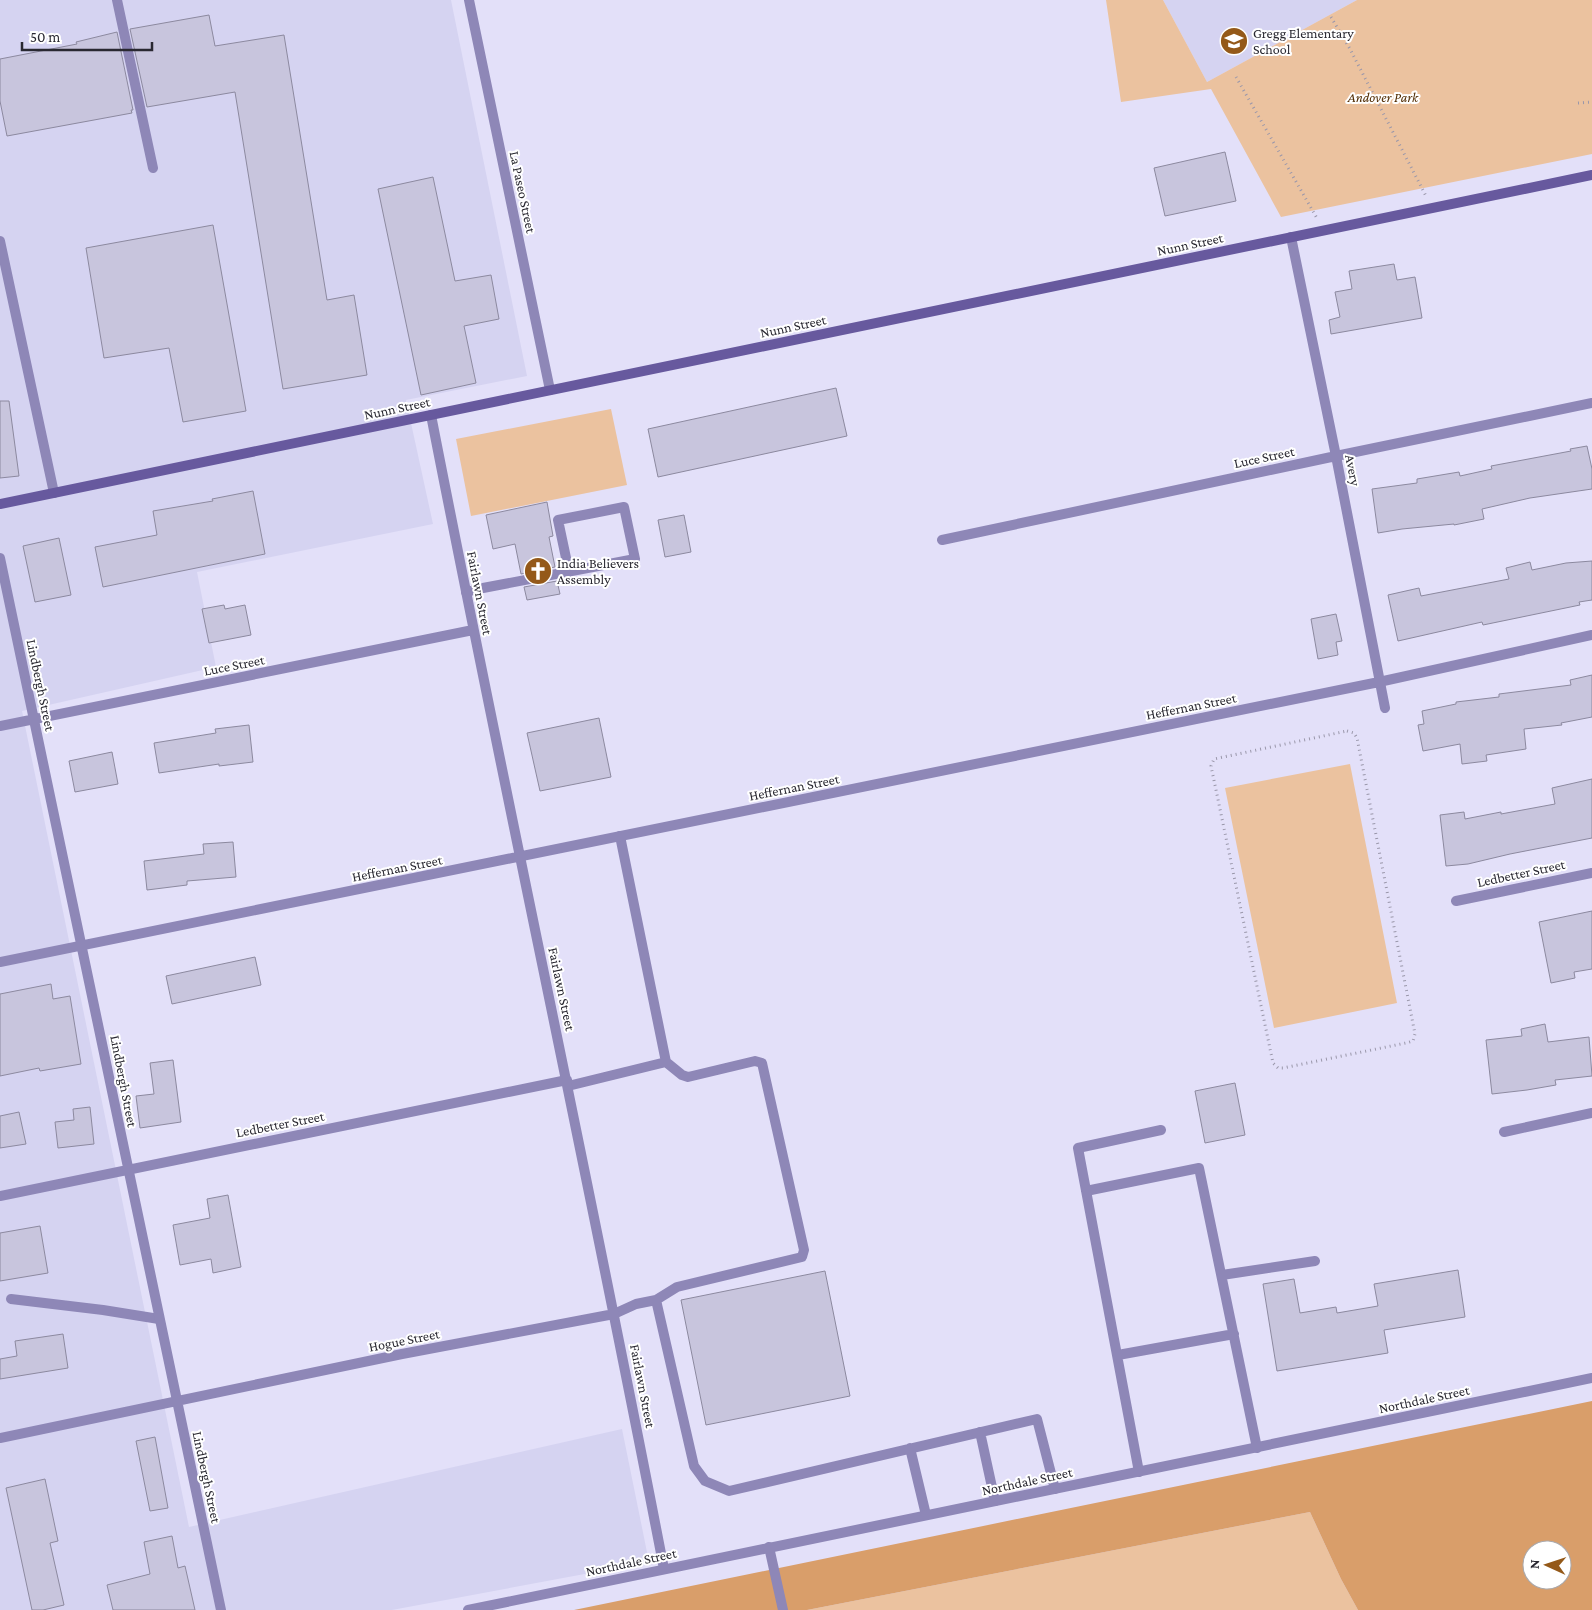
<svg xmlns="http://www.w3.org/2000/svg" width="1592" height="1610" font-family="'Crimson Pro',serif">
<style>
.built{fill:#d5d3f1}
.green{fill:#ebc29f}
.forest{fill:#d99e6a;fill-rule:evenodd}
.building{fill:#c8c5dd;stroke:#8c899f}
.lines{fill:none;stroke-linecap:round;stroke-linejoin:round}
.path{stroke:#9a97aa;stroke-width:3;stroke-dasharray:1 4;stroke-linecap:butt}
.lane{stroke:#8e87b7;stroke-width:10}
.street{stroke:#8e87b7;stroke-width:10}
.secondary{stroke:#67599e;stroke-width:10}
.labels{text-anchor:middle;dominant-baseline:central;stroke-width:4;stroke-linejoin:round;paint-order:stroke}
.poi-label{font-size:14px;fill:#292831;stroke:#fff;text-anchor:start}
.park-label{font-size:14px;font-style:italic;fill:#502b00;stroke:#fff}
.street-label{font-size:14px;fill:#292831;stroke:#fff}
</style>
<rect width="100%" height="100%" fill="#e3e0f9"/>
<path class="built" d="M0 0H451L527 376 406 400 433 524 197 572 216 667 22 711 189 1527 622 1429 649 1562 392 1610H0Z
M1163 0H1357L1207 82Z"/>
<path class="green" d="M1106 0H1163L1207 82 1357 0H1592V154L1281 217 1211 89 1121 102Z
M611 409 627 485 471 516 456 439Z
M1350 764 1397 1003 1274 1028 1225 788Z
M1310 1512 1341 1579 1358 1610H807Z"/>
<path class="forest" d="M1592 1401V1610H1358L1341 1579 1310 1512 807 1610H574ZM1532 1550H1562V1580H1532Z"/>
<path class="building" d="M209 15 215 46 284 35 327 300 354 295 367 375 283 389 235 92 147 107 130 29Z
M117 32 133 110H131L132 113 7 136 0 101V59L77 44 76 42Z
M1225 152 1236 201 1165 216 1154 168Z
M433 177 455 281 491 275 499 319 464 326 476 383 421 395 378 189Z
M213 225 246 411 183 422 169 348 104 358 86 248Z
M1394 264 1397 280 1415 277 1422 318 1331 334 1329 320 1340 317 1335 292 1352 289 1349 271Z
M836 388 847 436 658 477 648 429Z
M0 401H9L19 476 0 478Z
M1587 446 1592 469V489L1530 498 1482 509 1484 519 1454 525V524L1402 529 1378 533 1372 489 1417 483V479L1459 472 1460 476 1492 469 1491 466 1571 451 1570 449Z
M253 491 265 554 103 587 95 547 157 535 153 511 213 501 212 499Z
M547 502 553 536 549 537 555 567 521 574 515 544 493 549 486 515Z
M684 515 691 552 665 557 658 520Z
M59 538 71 595 35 602 23 546Z
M1592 561V600L1579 602 1580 605 1483 625 1482 622 1398 641 1388 595 1419 588 1421 596 1509 579 1506 568 1530 562 1532 570 1566 563Z
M557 581 560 594 527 600 524 587Z
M224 605 225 609 245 605 251 635 209 643 202 609Z
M1336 614 1342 641 1336 642 1338 655 1318 659 1311 619Z
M1592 675V717L1561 723 1562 725 1524 729 1526 749 1486 755 1487 761 1462 764 1460 744 1423 751 1418 725 1424 724 1422 711 1456 704V702L1499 697V694L1571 685 1570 680Z
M599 718 611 777 540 791 527 733Z
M249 725 253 762 219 766V764L159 773 154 743 216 733 215 729Z
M112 752 118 784 75 792 69 761Z
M1592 779V838L1510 854 1468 864 1446 866 1440 815 1464 812 1465 819 1501 812V814L1555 804 1552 788Z
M233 842 236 877 187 881V885L147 890 144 861 204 854 203 844Z
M1592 911V969L1574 972 1575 978 1551 983 1539 922Z
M255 957 261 985 172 1004 166 976Z
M51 984 53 999 70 996 81 1064 40 1071 39 1068 0 1076V994Z
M1545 1024 1548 1042 1589 1037 1592 1076 1555 1080 1556 1085 1527 1090 1492 1094 1486 1040 1522 1036 1521 1029Z
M173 1060 181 1122 140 1128 136 1096 154 1094 150 1063Z
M1235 1083 1245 1135 1205 1143 1195 1091Z
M90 1107 94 1144 58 1148 55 1122 74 1120 73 1109Z
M19 1112 26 1144 0 1148V1116Z
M228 1195 241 1267 213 1273 211 1259 180 1265 173 1225 210 1218 207 1199Z
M40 1226 48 1273 0 1281V1233Z
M1458 1270 1465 1317 1384 1330 1388 1353 1277 1371 1263 1284 1294 1279 1300 1313 1336 1307 1337 1313 1378 1306 1374 1284Z
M825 1271 850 1396 706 1425 681 1300Z
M63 1334 68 1368 0 1379V1359L17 1356 15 1341Z
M155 1437 168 1508 150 1511 136 1441Z
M45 1479 58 1541 50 1543 64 1605 43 1610H32L6 1488Z
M172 1536 178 1568 185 1566 195 1610H113L107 1585 150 1574 144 1542Z"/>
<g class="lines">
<path class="path" d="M1331 17 1350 49 1427 198
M1236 77 1318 220
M1578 103 1592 102
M1347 731 1354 733 1357 738 1415 1034 1413 1041 1406 1043 1283 1068H1278L1273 1063 1211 766 1214 759Z"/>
<path class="lane" d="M117 0 153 168
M466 592 483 588 635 559 624 507 558 520 569 572
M620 836 666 1062
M568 1086 666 1062 682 1075 688 1077 755 1061 762 1063 804 1250 802 1257 677 1287 656 1300 636 1304 614 1314
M1086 1191 1199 1168 1257 1448
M1222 1275 1315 1261
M11 1299 103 1310 159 1319
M656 1300 694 1466 705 1481 729 1491 1037 1419 1055 1489
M1118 1355 1234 1334
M980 1432 995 1501
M910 1448 926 1515
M1139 1472 1078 1148 1161 1130
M769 1547 783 1610"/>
<path class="street" d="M469 0 550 390
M1291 237 1336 456 1385 708
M0 241 54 493
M431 415C506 800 590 1184 664 1569
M942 540 1336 456 1592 403
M0 558 221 1610
M0 726 473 630
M1456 901 1592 873
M0 962 1379 682 1592 635
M1504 1132 1592 1113
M0 1196 567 1080
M0 1438 402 1354 614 1314
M468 1610 1592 1378"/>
<path class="secondary" d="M0 504 1592 175"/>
</g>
<defs>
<symbol id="school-disc" viewBox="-11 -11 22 22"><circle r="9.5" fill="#945919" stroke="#fff"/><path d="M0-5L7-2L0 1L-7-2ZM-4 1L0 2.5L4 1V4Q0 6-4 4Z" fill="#fff"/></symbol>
<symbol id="church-disc" viewBox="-11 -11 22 22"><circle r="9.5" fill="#945919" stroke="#fff"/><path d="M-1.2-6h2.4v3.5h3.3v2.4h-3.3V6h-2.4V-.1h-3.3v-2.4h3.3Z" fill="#fff"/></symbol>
</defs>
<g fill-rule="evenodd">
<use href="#school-disc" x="1218" y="25" width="32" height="32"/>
<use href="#church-disc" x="522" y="555" width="32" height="32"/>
</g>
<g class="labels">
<g class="poi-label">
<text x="1253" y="33">Gregg Elementary<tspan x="1253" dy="16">School</tspan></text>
<text x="557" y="563">India Believers<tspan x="557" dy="16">Assembly</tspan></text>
</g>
<g class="park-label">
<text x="1383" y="97">Andover Park</text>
</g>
<g class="street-label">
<text transform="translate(523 192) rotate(78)">La Paseo Street</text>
<text transform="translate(1190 244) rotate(-12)">Nunn Street</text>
<text transform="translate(793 326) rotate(-12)">Nunn Street</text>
<text transform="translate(397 408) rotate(-12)">Nunn Street</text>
<text transform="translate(1264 457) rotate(-12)">Luce Street</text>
<text transform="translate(1353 470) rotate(79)">Avery</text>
<text transform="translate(480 593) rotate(79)">Fairlawn Street</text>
<text transform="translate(234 665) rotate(-11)">Luce Street</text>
<text transform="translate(41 685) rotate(78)">Lindbergh Street</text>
<text transform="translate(1191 706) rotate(-11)">Heffernan Street</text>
<text transform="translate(794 787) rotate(-11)">Heffernan Street</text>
<text transform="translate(397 868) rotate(-11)">Heffernan Street</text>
<text transform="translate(1521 873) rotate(-12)">Ledbetter Street</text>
<text transform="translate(562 989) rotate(78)">Fairlawn Street</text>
<text transform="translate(124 1081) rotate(79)">Lindbergh Street</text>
<text transform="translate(280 1124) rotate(-11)">Ledbetter Street</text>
<text transform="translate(404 1340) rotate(-11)">Hogue Street</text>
<text transform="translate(643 1386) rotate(79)">Fairlawn Street</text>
<text transform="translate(1424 1399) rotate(-12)">Northdale Street</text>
<text transform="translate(207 1477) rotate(78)">Lindbergh Street</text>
<text transform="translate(1027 1481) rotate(-12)">Northdale Street</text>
<text transform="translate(631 1562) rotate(-12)">Northdale Street</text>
</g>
</g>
<g transform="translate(1547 1565) rotate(273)"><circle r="24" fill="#ffffff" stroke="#a9a9ad"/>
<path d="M0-4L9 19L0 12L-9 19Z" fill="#945919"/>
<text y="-8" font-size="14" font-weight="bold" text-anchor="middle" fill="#292831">N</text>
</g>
<path d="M22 42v8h130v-8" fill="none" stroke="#292831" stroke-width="2.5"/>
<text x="30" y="42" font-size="15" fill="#292831" stroke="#ffffff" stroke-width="4" paint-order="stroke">50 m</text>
</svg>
